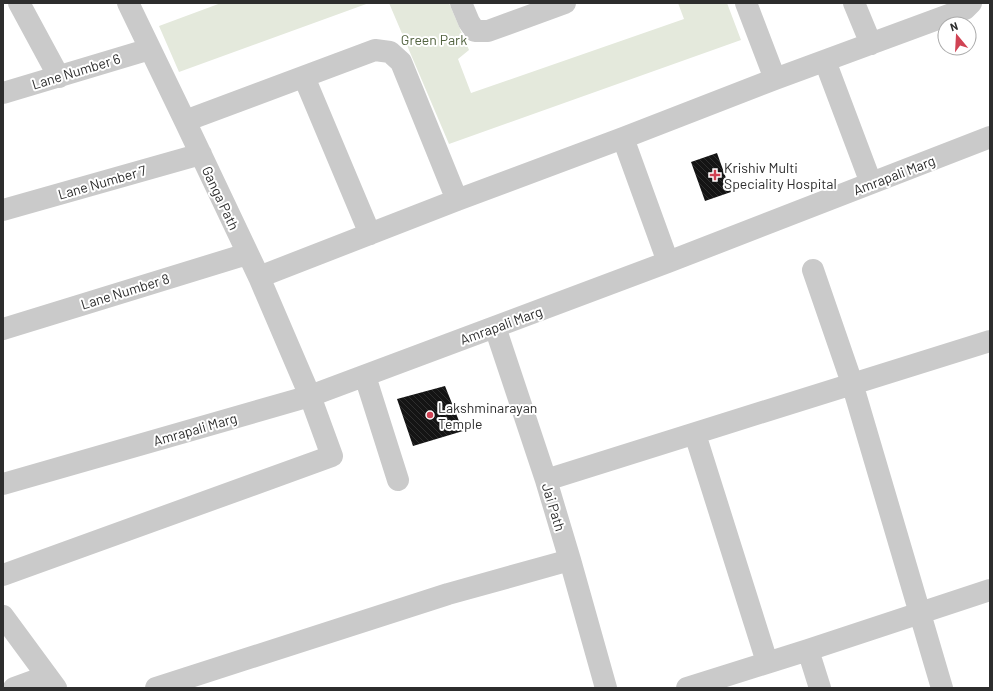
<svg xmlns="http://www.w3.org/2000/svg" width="993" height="691" font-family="Barlow,sans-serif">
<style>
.green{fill:#e4e9dc}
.building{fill:url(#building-back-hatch)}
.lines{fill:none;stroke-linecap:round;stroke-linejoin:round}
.minor{stroke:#cacaca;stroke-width:22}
.poi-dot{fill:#d04354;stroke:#fff;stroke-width:1.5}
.labels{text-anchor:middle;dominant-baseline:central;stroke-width:4;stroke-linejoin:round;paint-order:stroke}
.park-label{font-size:14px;fill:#526340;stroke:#fff}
.street-label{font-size:14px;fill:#2d2d2d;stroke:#fff}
.poi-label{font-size:14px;fill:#2d2d2d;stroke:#fff;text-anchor:start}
</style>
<defs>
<pattern id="building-back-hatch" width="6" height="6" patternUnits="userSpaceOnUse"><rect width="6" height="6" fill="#141414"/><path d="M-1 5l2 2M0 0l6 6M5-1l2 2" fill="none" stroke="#2e2e2e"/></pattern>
</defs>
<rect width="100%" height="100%" fill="#fff"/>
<path class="green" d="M221 3H369L179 72 159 26Z
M389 3H449L469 50 458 59 471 93 684 19 678 3H727L741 40 449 144Z"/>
<path class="building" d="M717 153 731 192 705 201 691 162Z
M445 386 463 431 413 446 397 399Z"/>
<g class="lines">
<path class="minor" d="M19 3 59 77
M461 3 469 22 475 31H488L565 3
M746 3 775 79
M854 3 871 44
M825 61 871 183
M304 77 370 234
M3 93 150 49
M185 121 375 50 390 52 401 62 457 200
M623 138 668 262
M3 210 201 154
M813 270 852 383 942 688
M259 277 457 200 623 138 775 79 965 9 971 3
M495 327 546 480 570 560 606 688
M3 329 247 254
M365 376 398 480
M695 434 767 662
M546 480C694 434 842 386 990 341
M3 484 310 396 668 262 990 137
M3 575 332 456 310 396 259 277 185 121 128 3
M3 616 56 688
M808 650 820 688
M14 688 47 676
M156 688 448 594 570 560
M687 688 808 650 990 590"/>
</g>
<g class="poi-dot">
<path d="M713 169h4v4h4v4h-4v4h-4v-4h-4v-4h4z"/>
<circle cx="430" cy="415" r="4"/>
</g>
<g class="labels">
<g class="park-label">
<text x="434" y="39">Green Park</text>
</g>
<g class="street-label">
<text transform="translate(76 71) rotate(-17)">Lane Number 6</text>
<text transform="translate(894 175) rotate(-21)">Amrapali Marg</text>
<text transform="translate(102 182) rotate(-16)">Lane Number 7</text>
<text transform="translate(221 198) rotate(65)">Ganga Path</text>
<text transform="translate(125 291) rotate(-17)">Lane Number 8</text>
<text transform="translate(501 325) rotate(-20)">Amrapali Marg</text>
<text transform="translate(195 429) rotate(-16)">Amrapali Marg</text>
<text transform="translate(554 507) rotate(73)">Jai Path</text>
</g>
<g class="poi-label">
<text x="724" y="167">Krishiv Multi<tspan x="724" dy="16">Speciality Hospital</tspan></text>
<text x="438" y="407">Lakshminarayan<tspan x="438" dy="16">Temple</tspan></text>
</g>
</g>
<rect width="993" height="691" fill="none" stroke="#2d2d2d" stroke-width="8"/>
<g transform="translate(957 36) rotate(342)"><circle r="19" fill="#ffffff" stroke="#ababab"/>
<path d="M0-3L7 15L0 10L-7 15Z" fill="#d04354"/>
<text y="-6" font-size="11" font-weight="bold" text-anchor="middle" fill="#2d2d2d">N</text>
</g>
</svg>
